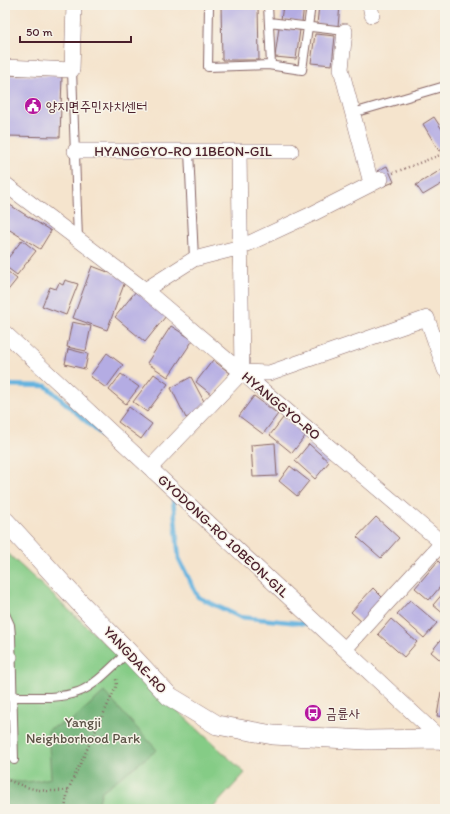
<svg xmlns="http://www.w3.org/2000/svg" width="450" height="814" font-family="Itim,'Poor Story',sans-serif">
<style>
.green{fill:#85cc86;stroke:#687658}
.forest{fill:#6cb073;stroke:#5b684f}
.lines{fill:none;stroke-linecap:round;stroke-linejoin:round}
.stream{stroke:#65b3df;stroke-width:4.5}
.building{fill:#b4ace3}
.service-casing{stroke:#866464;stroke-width:10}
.pedestrian-casing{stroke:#866464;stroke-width:12}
.minor-casing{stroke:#866464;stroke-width:16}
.tertiary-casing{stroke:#866464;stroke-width:20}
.path{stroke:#866464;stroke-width:2.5;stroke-dasharray:1 3;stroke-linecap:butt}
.service{stroke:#fff;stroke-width:8}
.pedestrian{stroke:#fff;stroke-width:11}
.minor{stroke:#fff;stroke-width:15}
.tertiary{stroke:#fff;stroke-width:19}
.labels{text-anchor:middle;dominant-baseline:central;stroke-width:3;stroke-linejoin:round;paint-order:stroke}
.poi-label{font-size:14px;fill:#4a1f2b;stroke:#f7f3e8;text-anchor:start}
.street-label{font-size:14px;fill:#4a1f2b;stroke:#f7f3e8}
.park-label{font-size:14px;fill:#5c5346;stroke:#f7f3e8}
</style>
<rect width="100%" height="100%" fill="#f7f3e8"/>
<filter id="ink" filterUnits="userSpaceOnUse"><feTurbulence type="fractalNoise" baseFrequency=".025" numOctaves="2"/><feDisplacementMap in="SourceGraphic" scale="8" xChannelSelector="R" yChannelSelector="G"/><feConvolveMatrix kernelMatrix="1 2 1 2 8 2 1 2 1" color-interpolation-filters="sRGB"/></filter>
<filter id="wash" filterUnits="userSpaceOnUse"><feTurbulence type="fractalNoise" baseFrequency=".012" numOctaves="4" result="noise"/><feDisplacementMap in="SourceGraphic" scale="16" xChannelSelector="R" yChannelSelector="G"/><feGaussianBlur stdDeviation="0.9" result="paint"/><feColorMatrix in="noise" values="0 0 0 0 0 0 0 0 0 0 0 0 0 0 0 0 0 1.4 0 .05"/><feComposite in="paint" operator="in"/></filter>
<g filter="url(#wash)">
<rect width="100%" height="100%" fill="#f5e4cd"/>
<path class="green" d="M5 551 245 773 212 809H5Z"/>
<path class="forest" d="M104 692 157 750 102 791 97 809H5V779C19 785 37 781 51 778L48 729 71 721Z"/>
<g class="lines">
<path class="stream" d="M5 385 46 386 136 465
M172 496 173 498 179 559 198 597 240 617 308 624"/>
</g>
<g id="blocks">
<path class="building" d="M221 5H258L259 60H222Z
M283 5H304L302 22 281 20Z
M319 5H340L338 27 317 24Z
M279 27 300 30 296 59 275 57Z
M315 34 335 36 332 65 311 63Z
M5 75 62 76 60 137 5 136Z
M434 117 445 134V148L439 151 423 124Z
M387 166 394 182 384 186 377 171Z
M444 168 445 170V182L423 195 416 185Z
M10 205 51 231 40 249 5 227V214Z
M22 240 36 251 17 275 5 266V262Z
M92 266 126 279 107 330 73 318Z
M7 271 17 279 5 294V273Z
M65 280 78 284 66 315 42 306 50 287 56 289 59 283 63 285Z
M136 291 166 316 145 342 115 317Z
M72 322 91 326 86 351 67 347Z
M171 326 193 340 168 377 147 363Z
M68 349 88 354 85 369 65 364Z
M107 353 123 365 106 388 90 376Z
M213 360 230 373 212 395 196 382Z
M121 374 139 387 126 404 109 390Z
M154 374 168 384 147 412 133 402Z
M191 377 207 407 186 418 171 388Z
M254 396 278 414 263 434 239 416Z
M129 407 152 424 141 439 118 422Z
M283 418 306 435 292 453 270 435Z
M275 443 277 476 253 477 251 445Z
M309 444 329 462 315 479 295 461Z
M290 466 309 481 297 496 279 481Z
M376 517 399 538 381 558 357 537Z
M438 561 445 568V581L429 600 415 588Z
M373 588 385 600 363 623 351 612Z
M445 591V615L433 605Z
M410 600 437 623 424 638 397 614Z
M391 619 417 642 404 657 378 634Z
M444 636 445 637V664L431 652Z
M441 692 445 693V717L437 716Z"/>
</g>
</g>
<g filter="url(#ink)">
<use href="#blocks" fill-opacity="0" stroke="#866464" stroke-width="1"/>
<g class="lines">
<defs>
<path id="service" d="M209 5 208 67 268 65 302 70 311 5
M268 5 271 65
M269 22 345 31
M72 70 78 239
M353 113 445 86
M189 151 194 259
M5 614 10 625 11 636 14 760
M5 697C29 696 56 700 78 692 94 687 115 664 128 652"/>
<path id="pedestrian" d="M5 650 12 657"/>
<path id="minor" d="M370 5 372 15
M345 31 341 69 371 183
M5 67 72 70 74 5
M75 151H291
M5 184 145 290 442 543 345 649
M145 290 194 259 241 247 312 214 381 179
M5 333 441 739
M242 372 269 373 427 318 445 370
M150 468 242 372 239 151"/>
<path id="tertiary" d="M5 521 79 602 128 652 169 696 217 725 273 735 366 740 441 739 445 741"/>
</defs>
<use href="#service" class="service-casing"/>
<use href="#pedestrian" class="pedestrian-casing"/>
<use href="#minor" class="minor-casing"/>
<use href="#tertiary" class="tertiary-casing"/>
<path class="path" d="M393 173 440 155 445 151
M5 779C30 789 41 793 68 790
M65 809 68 790 117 685 116 679"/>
<use href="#service" class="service"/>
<use href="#pedestrian" class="pedestrian"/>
<use href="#minor" class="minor"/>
<use href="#tertiary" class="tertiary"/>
</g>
</g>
<defs>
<symbol id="civic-disc" viewBox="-11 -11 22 22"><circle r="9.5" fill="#b5179e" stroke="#f7f3e8"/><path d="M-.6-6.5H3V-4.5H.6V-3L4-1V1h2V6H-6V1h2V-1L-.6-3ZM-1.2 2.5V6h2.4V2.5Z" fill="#fff"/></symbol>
<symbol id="bus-disc" viewBox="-11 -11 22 22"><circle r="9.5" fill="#b5179e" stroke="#f7f3e8"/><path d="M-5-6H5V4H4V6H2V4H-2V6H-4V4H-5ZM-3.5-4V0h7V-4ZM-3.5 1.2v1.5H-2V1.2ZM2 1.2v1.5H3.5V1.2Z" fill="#fff"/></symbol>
</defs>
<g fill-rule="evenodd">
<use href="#civic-disc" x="23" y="96" width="20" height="20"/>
<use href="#bus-disc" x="303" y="703" width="20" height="20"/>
</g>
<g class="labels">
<g class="poi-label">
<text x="46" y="106">양지면주민자치센터</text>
<text x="326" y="713">금륜사</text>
</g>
<g class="street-label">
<text x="183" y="151">HYANGGYO-RO 11BEON-GIL</text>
<text transform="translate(281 406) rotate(40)">HYANGGYO-RO</text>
<text transform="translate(223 536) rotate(43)">GYODONG-RO 10BEON-GIL</text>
<text transform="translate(135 660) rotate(47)">YANGDAE-RO</text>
</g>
<g class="park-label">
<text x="83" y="722">Yangji<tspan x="83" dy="16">Neighborhood Park</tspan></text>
</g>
</g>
<rect width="450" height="814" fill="none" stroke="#f7f3e8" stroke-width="20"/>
<path d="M20 36v6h111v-6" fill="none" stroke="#4a1f2b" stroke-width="2"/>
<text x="26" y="36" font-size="12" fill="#4a1f2b" stroke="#f7f3e8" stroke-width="3" paint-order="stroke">50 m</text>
</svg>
